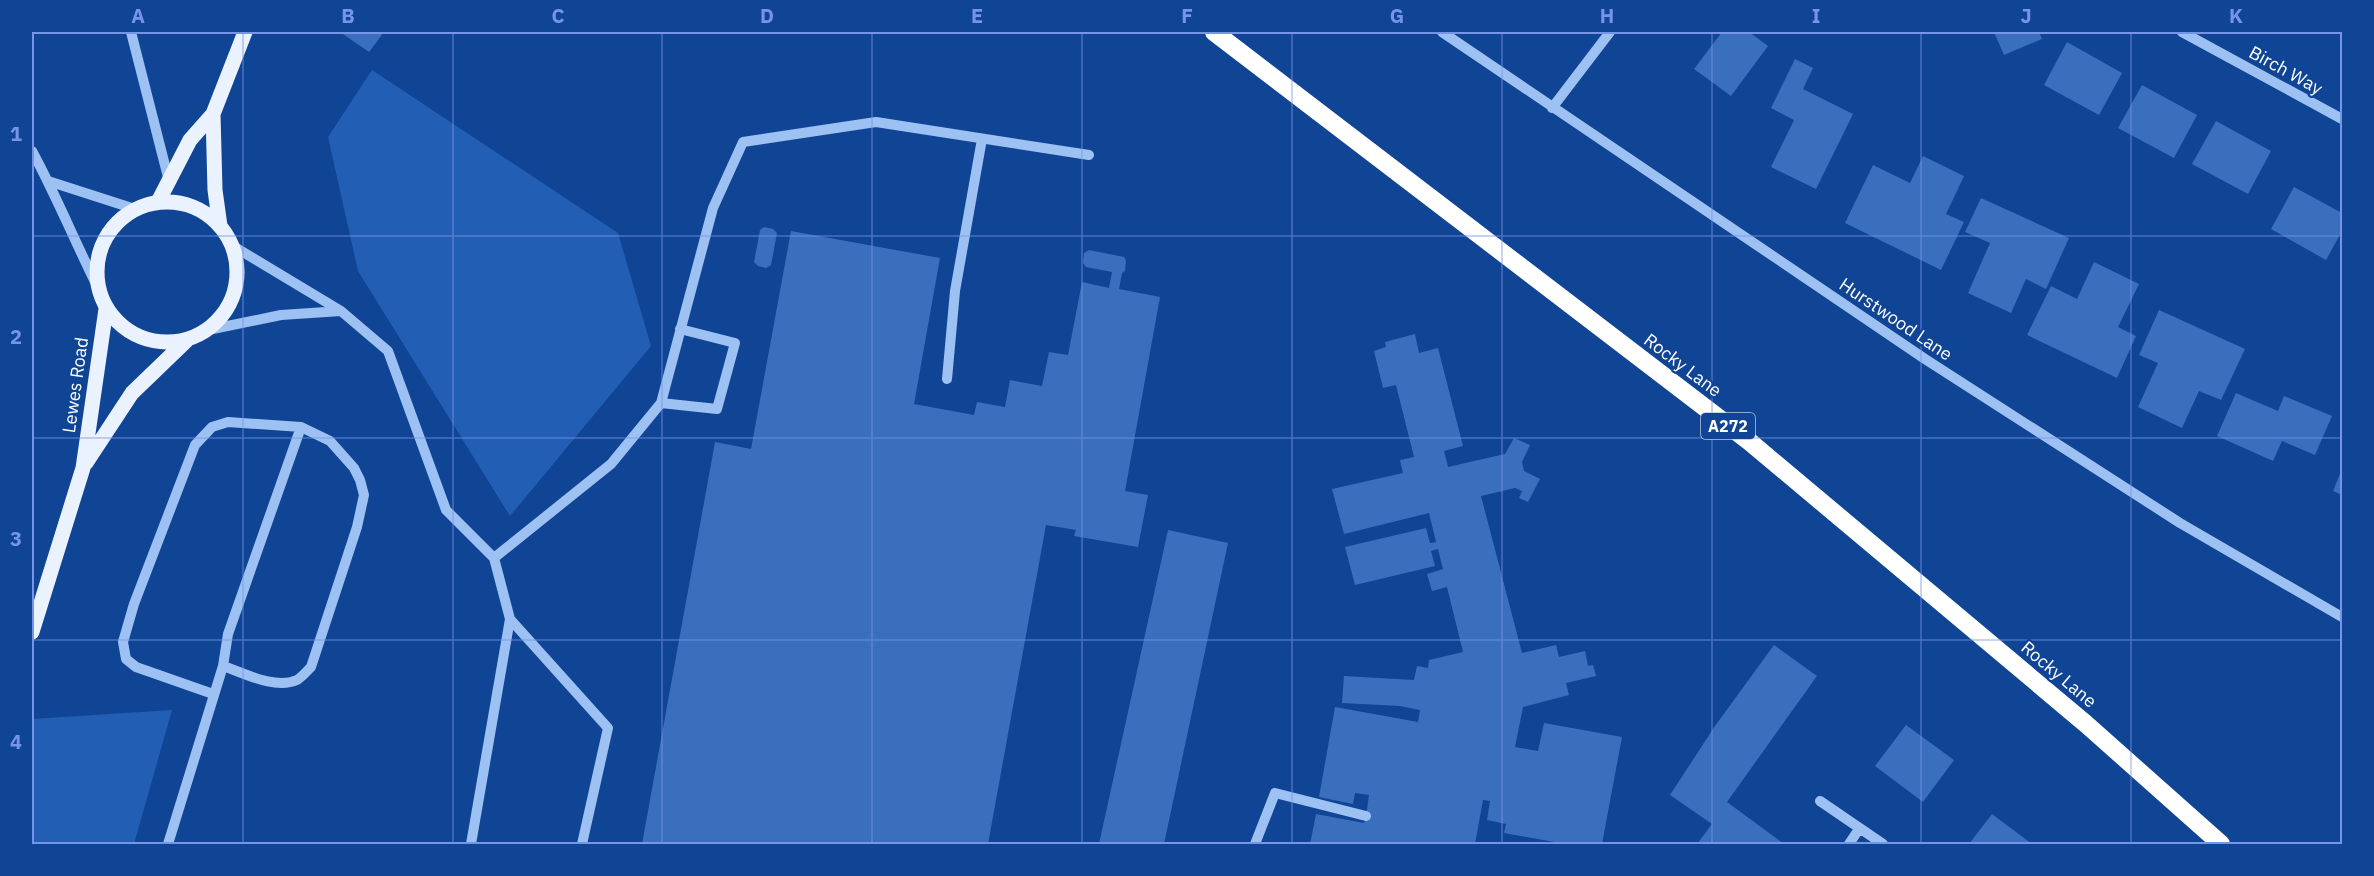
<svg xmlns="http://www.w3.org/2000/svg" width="2374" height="876" font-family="'IBM Plex Sans',sans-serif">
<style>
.green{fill:#225eb4}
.building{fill:#396fbd}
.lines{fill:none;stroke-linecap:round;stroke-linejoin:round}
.minor{stroke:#9ec1f4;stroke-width:10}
.major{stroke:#ebf2ff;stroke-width:15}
.highway{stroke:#fff;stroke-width:18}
.grid{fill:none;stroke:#7795e8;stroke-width:1.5;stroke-opacity:0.55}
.labels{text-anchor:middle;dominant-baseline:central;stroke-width:4.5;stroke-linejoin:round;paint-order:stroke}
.shield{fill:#104595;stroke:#b7c7df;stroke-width:1.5}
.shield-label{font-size:16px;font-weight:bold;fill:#fff}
.street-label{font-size:18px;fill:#fff;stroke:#104595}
.neatline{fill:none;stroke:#7795e8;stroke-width:2}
.grid-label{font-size:20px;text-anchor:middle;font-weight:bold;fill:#7795e8}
</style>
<rect width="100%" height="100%" fill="#104595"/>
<path class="green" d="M372 70 618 233 651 346 510 516 358 271 328 137Z
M172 710 134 844H32V719Z"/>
<path class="building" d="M340 32H384L369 52Z
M1722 32H1749L1768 46 1731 96 1694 69Z
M1994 32H2039L2042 39 2004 55Z
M2067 42 2122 73 2099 115 2044 85Z
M1795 59 1813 68 1803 89 1853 114 1816 189 1771 167 1794 120 1771 108Z
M2142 85 2197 115 2174 158 2118 128Z
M2216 121 2271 151 2248 194 2192 164Z
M1923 156 1964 176 1946 214 1964 222 1941 270 1845 223 1873 165 1910 183Z
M2294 187 2342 213V231L2326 260 2271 229Z
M1981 198 2069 238 2046 289 2026 279 2011 313 1968 293 1990 243 1965 232Z
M764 227 773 229 777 233 771 265 766 268 758 266 754 262 760 230Z
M791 231 940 258 914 404 974 415 977 402 1005 407 1010 380 1042 386 1049 352 1068 355 1082 282 1109 288 1112 272 1086 267 1083 263 1084 253 1089 250 1124 257 1126 261 1125 271 1122 273 1119 289 1160 297 1125 491 1148 495 1138 547 1074 536 1076 530 1046 525 988 844H642L715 442 751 449Z
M2094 262 2139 284 2118 327 2136 336 2117 378 2027 335 2051 286 2077 299Z
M2159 310 2245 349 2221 400 2199 391 2182 428 2138 407 2158 363 2139 355Z
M1415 334 1419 353 1438 348 1463 446 1444 451 1448 467 1505 454 1514 438 1530 445 1522 462 1524 471 1540 479 1528 502 1519 498 1522 491 1515 488 1481 496 1522 653 1556 645 1559 657 1585 651 1588 666 1593 665 1596 676 1566 683 1569 695 1523 707 1515 747 1538 751 1544 723 1622 737 1602 844H1565L1504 833 1506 824 1487 820 1490 801 1483 800 1475 844H1310L1316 814 1364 823 1366 816 1369 795 1355 793 1353 804 1319 797 1335 707 1418 722 1420 710 1400 706 1342 703 1344 676 1414 680 1417 666 1428 668 1429 660 1463 652 1447 587 1432 591 1427 574 1443 569 1438 549 1431 551 1435 566 1355 585 1345 547 1426 528 1430 543 1436 542 1429 513 1344 534 1332 489 1403 473 1400 460 1414 457 1396 385 1383 388 1374 351 1386 347 1385 342Z
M2236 393 2278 411 2284 396 2332 416 2315 455 2282 441 2273 461 2217 436Z
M2342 469V495L2333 491Z
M1168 530 1228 543 1164 844H1099Z
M1774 645 1817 676 1727 802 1784 844H1697L1712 824 1670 795 1715 726Z
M1906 725 1954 760 1923 802 1875 766Z
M1992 814 2032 844H1969Z"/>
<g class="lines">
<path class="minor" d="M131 32 169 181
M1442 32 1925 359 2180 523 2342 617
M2182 32 2342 119
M1552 108 1610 32
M32 151C56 195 75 242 98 288
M48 181 135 209
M233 246 341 311 388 351 446 510 494 558 510 619 471 844
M208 330 281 315 341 311
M947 379 955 291 982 139
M661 403 717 409 735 343 680 329
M494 558 611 464 661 403 713 208 743 142 876 122 1089 155
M510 619 608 728 582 844
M213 694 136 667 126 659 123 642 134 604 195 445 212 427 228 422 301 427 330 441 354 468 360 480 364 495 357 527 311 667C307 671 302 677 297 680 275 690 244 673 223 666
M1820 801 1883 844
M168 844 223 666 228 634 301 427
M1255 844 1275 793 1366 816
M1849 844 1859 829"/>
<path class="major" d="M213 114 215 190 220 226
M97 272a70 70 0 1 1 140 0a70 70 0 1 1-140 0Z
M158 202 190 140 213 114 245 32
M86 463 132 393 187 340
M32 632 83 468 106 309"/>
<path class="highway" d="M1214 32 1750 442 2086 724 2221 844"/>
</g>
<path class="grid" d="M243 32V844M453 32V844M662 32V844M872 32V844M1082 32V844M1292 32V844M1502 32V844M1712 32V844M1921 32V844M2131 32V844M32 236H2342M32 438H2342M32 640H2342"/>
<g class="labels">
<rect class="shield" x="1701" y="413" width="54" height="26" rx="4.5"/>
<g class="shield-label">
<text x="1728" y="426">A272</text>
</g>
<g class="street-label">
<text transform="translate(2286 70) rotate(29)">Birch Way</text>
<text transform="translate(1896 319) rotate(34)">Hurstwood Lane</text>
<text transform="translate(1683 365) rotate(37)">Rocky Lane</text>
<text transform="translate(75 385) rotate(-82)">Lewes Road</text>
<text transform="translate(2059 674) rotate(40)">Rocky Lane</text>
</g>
</g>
<rect width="2374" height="876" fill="none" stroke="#104595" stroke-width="66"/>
<rect x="33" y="33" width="2308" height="810" class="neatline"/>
<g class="grid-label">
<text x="138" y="23">A</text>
<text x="348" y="23">B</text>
<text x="558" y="23">C</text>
<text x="767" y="23">D</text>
<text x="977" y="23">E</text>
<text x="1187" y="23">F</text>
<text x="1397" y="23">G</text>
<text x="1607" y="23">H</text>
<text x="1816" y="23">I</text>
<text x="2026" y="23">J</text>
<text x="2236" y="23">K</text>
<text x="16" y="141">1</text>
<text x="16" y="344">2</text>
<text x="16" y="546">3</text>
<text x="16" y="749">4</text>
</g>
</svg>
